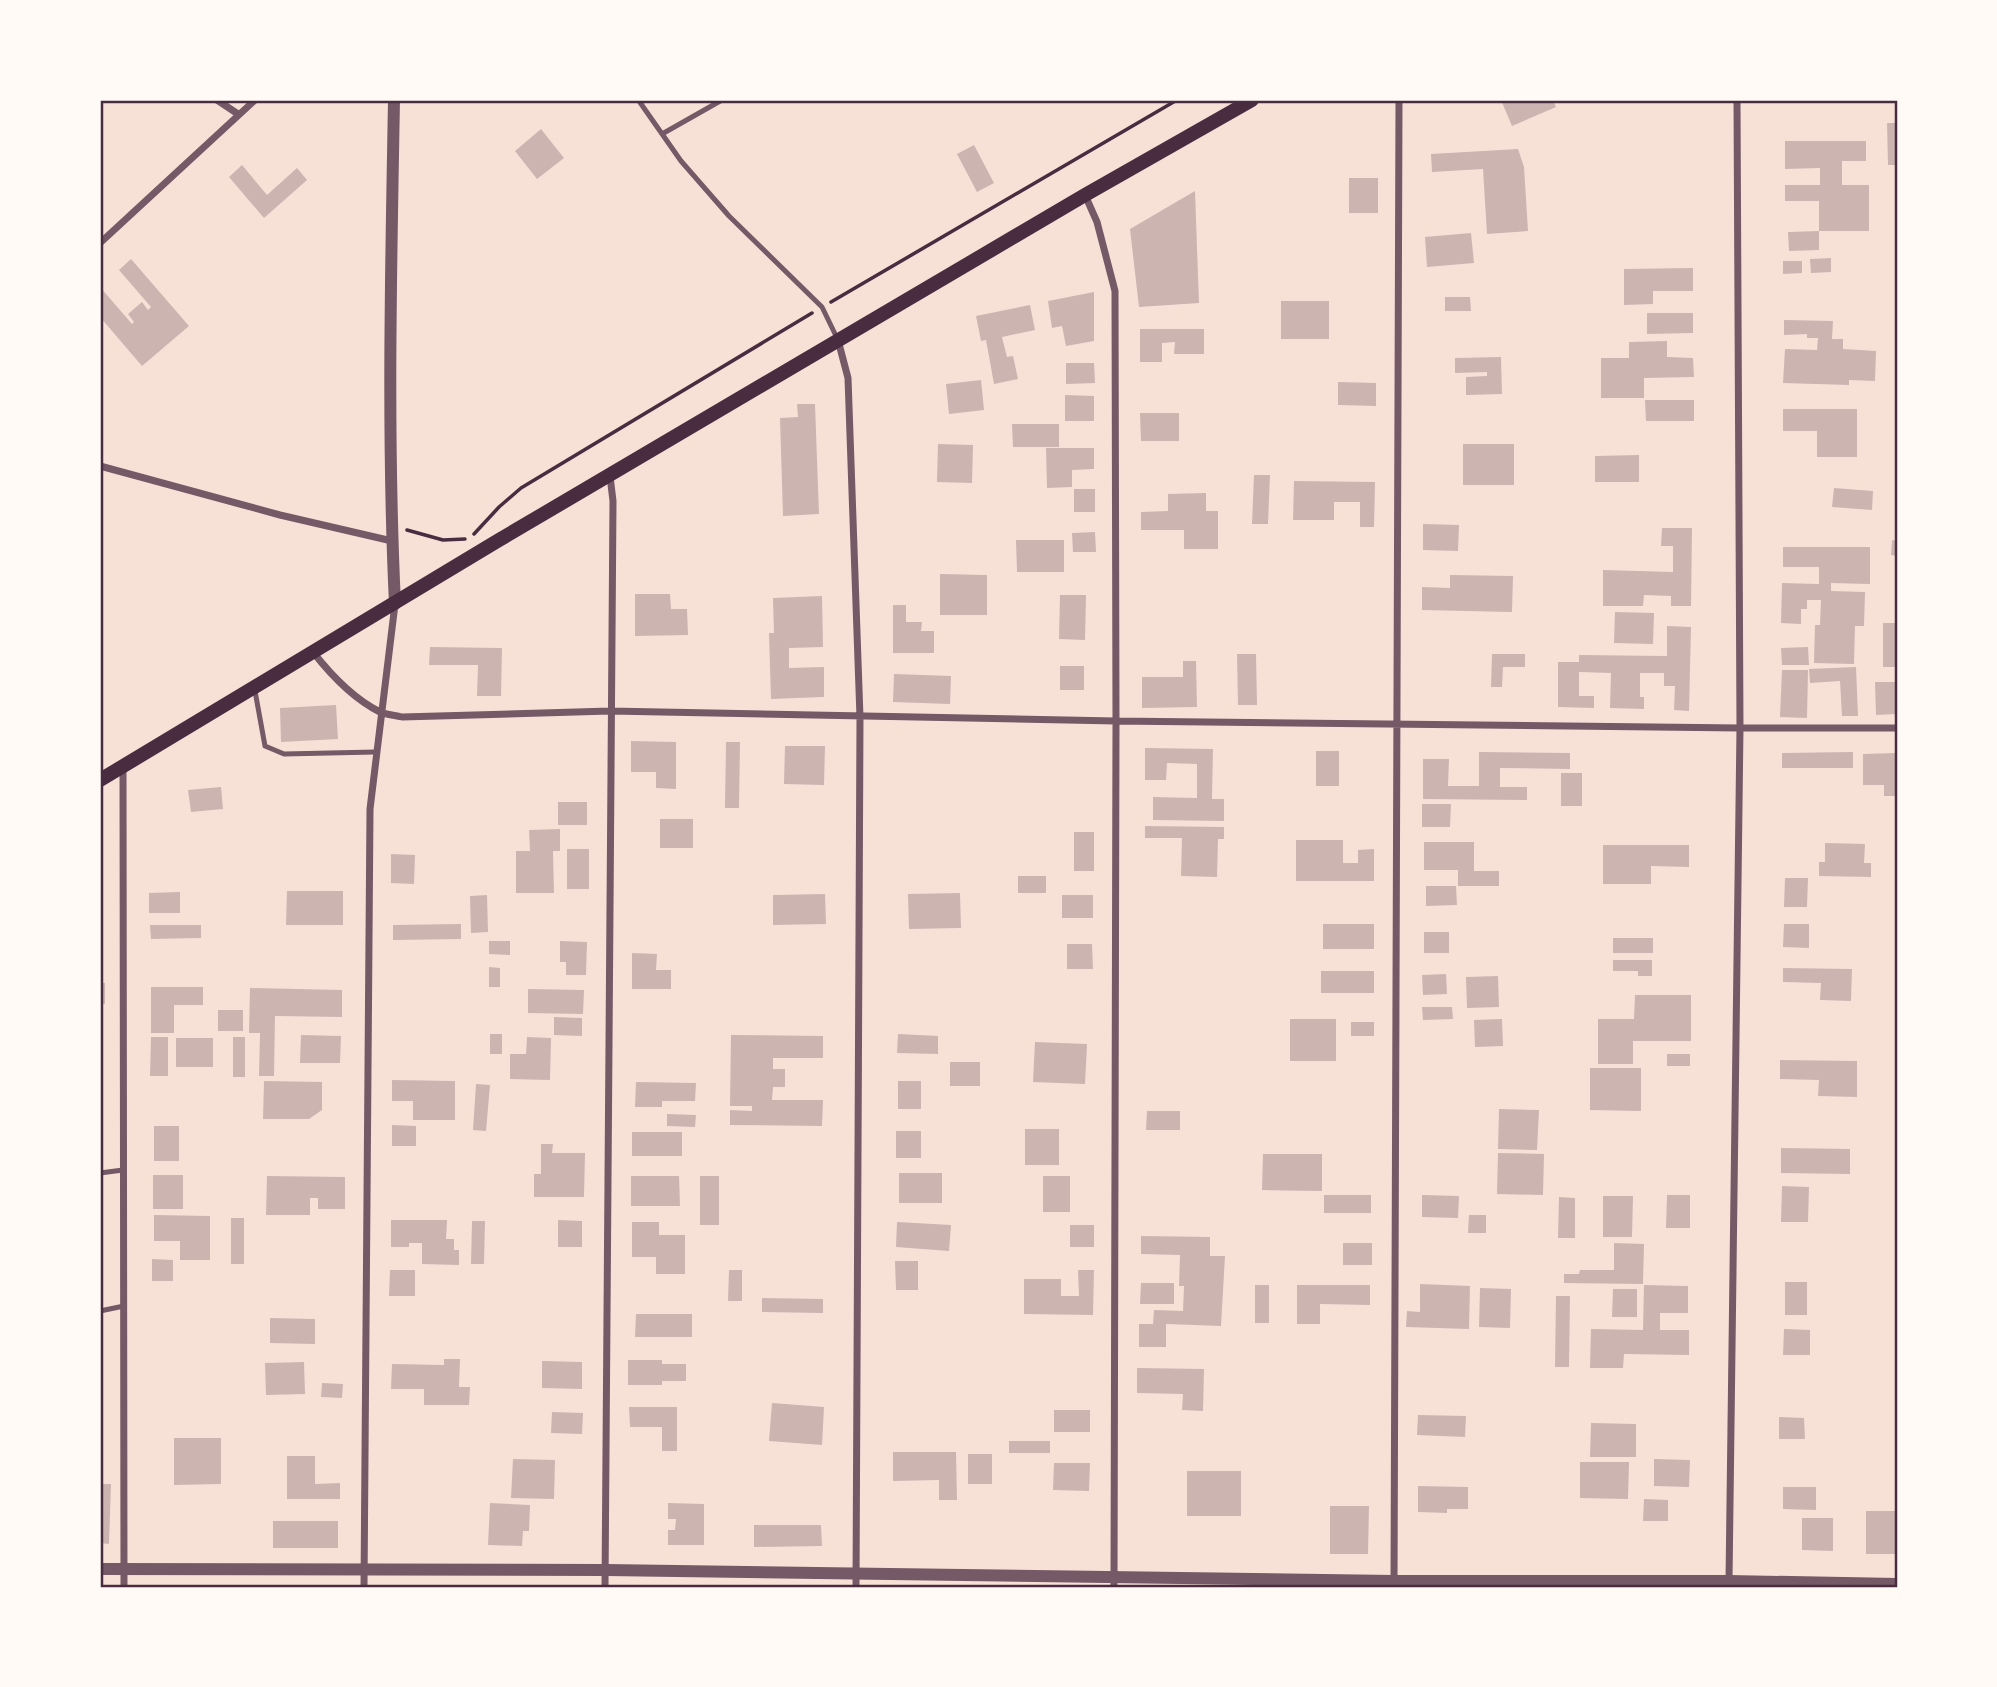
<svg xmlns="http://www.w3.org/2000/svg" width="1997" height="1687" font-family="Inter,sans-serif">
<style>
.building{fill:#ccb4b1}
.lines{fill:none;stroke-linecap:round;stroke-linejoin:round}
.path{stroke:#4a2c40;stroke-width:3.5}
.service{stroke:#755966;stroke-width:5}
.minor{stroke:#755966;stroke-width:7}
.tertiary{stroke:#755966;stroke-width:12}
.secondary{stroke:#4a2c40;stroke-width:14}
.neatline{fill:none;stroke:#4a2c40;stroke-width:2.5}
</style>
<rect width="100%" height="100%" fill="#f7e1d7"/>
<path class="building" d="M1501 100H1553L1556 107 1512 126Z
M1887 123H1897V165H1888Z
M541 129 564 158 537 179 515 151Z
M1785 141H1866V161H1842V185H1869V231H1819V201H1785V185H1820V168L1785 169Z
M974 145 994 183 977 192 957 154Z
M1518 149 1524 167 1528 231 1487 234 1483 169 1432 172 1431 154Z
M242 165 267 195 297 168 307 180 264 218 229 177Z
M1349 178H1378V213H1349Z
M1195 191 1199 303 1139 307 1130 229Z
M1819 231V250L1789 251 1788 232Z
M1471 233 1474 263 1427 267 1425 237Z
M1831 258V272L1811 273 1810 259Z
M131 259 189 326 142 366 100 317V287L132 324 134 322 128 314 142 302 148 310 151 307 119 270Z
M1783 261H1802V273L1783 274Z
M1693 268V291H1653V304L1624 305V269Z
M1094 292V341L1066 346 1062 326 1052 328 1048 301Z
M1445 297H1470L1471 311H1445Z
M1281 301H1329V339H1281Z
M1030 305 1035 330 1002 337 1007 357 1013 356 1018 379 994 384 986 340 981 341 976 316Z
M1647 313H1693V333L1647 334Z
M1784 320 1833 321 1832 339H1843V349L1876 351 1875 381 1849 380V385L1783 383 1785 349 1817 350 1818 338H1807V334L1784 335Z
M1140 329H1204V354H1174L1175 342 1162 343V362H1140Z
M1667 341V357L1693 358 1694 377 1644 378V398H1601V358H1629V342Z
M1501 357 1502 394 1466 395V377L1487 376V372L1455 373V358Z
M1066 363H1094L1095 383 1066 384Z
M981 380 984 410 949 414 946 384Z
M1338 382 1376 383V406L1338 405Z
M1065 395 1094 396V421H1065Z
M1645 400H1694V421H1646Z
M797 404H815L819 514 783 516 780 418 798 417Z
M1783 409H1857V457H1817V431H1783Z
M1140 413H1179V441H1141Z
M1012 424H1059V447H1013Z
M938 444 973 445 972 483 937 482Z
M1463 444H1514V485H1463Z
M1046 448H1094V469L1072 470V487L1047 488Z
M1639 455V482H1595V456Z
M1254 475H1270L1268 524H1252Z
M1294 481 1375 482 1374 527H1360V502H1334V520H1293Z
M1834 488 1873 491 1872 510 1832 507Z
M1074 489H1095V512H1074Z
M1206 493V511H1218V549H1184V530H1141V512L1168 511V494Z
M1423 524 1459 525 1458 551 1423 550Z
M1662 528H1692L1691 606H1671V596L1644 595 1643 606H1603V570L1673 572V546H1661Z
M1095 532 1096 552H1073L1072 533Z
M1016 540H1064V572H1017Z
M1892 540 1897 541V556L1891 555Z
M1783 547H1870V584L1831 583V591L1865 592 1864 626H1855L1854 664 1814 663 1815 625H1820L1821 600H1807V609H1801V624L1781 623 1782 583 1819 584V567H1783Z
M940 574 987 575V615H940Z
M1450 575 1513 576 1512 612 1422 610V587L1450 588Z
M635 594H670L671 609H687L688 635 635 636Z
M1060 595H1086L1085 640 1059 639Z
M822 596 823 647 789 648V668L824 667V697L771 699 769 633H774L773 598Z
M893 605H906V622H922L921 631H934V653H893Z
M1615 612 1654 613 1653 644 1614 643Z
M1883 623H1897V667H1883Z
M1667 626 1691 627 1689 711 1674 710 1675 686H1664V673H1640V697H1644V709L1610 708 1611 673 1579 672V696H1594V708L1558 707V662H1579V655L1667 656Z
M430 647 502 648 501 696H477L478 665H429Z
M1808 647 1809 665H1782L1781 648Z
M1237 654H1256L1257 705H1238Z
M1492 654H1525V667H1503L1502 687H1491Z
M1183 661H1196L1197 707 1142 708V677H1183Z
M1060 666H1084V690H1060Z
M1856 667 1858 716H1842L1840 681 1810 683 1809 669Z
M1782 670H1808L1807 718 1780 717Z
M894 674 951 676 950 704 893 702Z
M1875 682H1897V714L1876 715Z
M336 705 338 739 281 742 280 708Z
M631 741 676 742V789L656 788V772H631Z
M726 742H740L739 808H725Z
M785 746H825L824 785 784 784Z
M1145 748 1213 749 1212 799H1224V821L1153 820V797L1197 798V764L1167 763 1166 780H1145Z
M1316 751H1339V786H1316Z
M1479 752 1570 753V769L1500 768V787H1527V800L1423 799V759H1449L1448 786H1479Z
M1853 752V768H1782V753Z
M1896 753V796H1884V785H1863V754Z
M1561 773H1582V806H1561Z
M221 787 223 809 191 812 188 790Z
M558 802H587V825H558Z
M1422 804H1451L1450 827H1422Z
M660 819H693V848H660Z
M1145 826 1224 827V839H1218L1217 877 1181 876 1182 838H1145Z
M560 829V851H553L554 893H516V851H530L529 830Z
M1074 832H1094V871H1074Z
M1296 840H1343V863H1358V850L1374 849V881H1296Z
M1424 842H1474V871H1499V886H1458V870H1424Z
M1825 843 1865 844 1864 863H1871V877L1819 876V862H1825Z
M1603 845H1689V867L1651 866V884H1603Z
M567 849H589V889H567Z
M391 854 415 855 414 884 391 883Z
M1018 876H1046V893H1018Z
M1785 878H1808L1807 907H1784Z
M1426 886H1456L1457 905 1426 906Z
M287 891H343V925H286Z
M180 892V913H149V893Z
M960 893 961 928 909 929 908 894Z
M825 894 826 924 773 925V895Z
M487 895 488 932 471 933 470 896Z
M1062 895H1093V918H1062Z
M461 924V939L393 940V925Z
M1323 924H1374V949H1323Z
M1784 924H1809V948L1783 947Z
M150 925H201V938L151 939Z
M1424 932H1449V953H1424Z
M1613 938H1653V953H1613Z
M489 941H510V955L489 954Z
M560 941 587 942 586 975H566V962H560Z
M1067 944H1092L1093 969H1067Z
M632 953 657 954 656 970H671V989H632Z
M1613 960H1652V976H1638V971H1613Z
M489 967 500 968V987H489Z
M1783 968 1852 969 1851 1001 1820 1000 1821 983 1783 982Z
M1321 971H1374V993H1321Z
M1446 974 1447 994 1423 995 1422 975Z
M1498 976 1499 1007 1467 1008 1466 977Z
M100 983H105V1004H100Z
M151 987H203V1005H174V1033H151Z
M250 988 342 990V1017L275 1016 274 1076H259L260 1033H249Z
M528 989 584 990 583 1014 528 1013Z
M1635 995H1691V1041H1633V1064H1598V1019H1634Z
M1422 1007H1452L1453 1019 1423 1020Z
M218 1010H243V1031H218Z
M554 1017 582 1018V1036L554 1035Z
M1290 1019H1336V1061H1290Z
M1502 1019 1503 1046 1475 1047 1474 1020Z
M1351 1022H1374V1036H1351Z
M490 1034H502V1054H490Z
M898 1034 938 1036V1054L897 1053Z
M301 1035 341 1036 340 1063H300Z
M731 1035 823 1036V1058H773V1069H785V1087H773L772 1100H823L822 1126 730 1125V1110L752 1111V1106H730Z
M151 1037H168V1076H150Z
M233 1037H245V1077H233Z
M527 1037 551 1038 550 1080 510 1079V1054H526Z
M176 1038H213V1067H176Z
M1035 1042 1087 1044 1085 1084 1033 1082Z
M1667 1054H1690V1066H1667Z
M1780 1060 1857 1061V1097L1818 1096 1819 1080 1780 1079Z
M950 1062H980V1086H950Z
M1590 1068H1641V1111L1590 1110Z
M392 1080 455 1081V1120H413V1101H392Z
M264 1081 322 1082V1110L309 1119H263Z
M898 1081H921V1109H898Z
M636 1082 696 1083 695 1101H662V1107H635Z
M476 1084 490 1085 486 1131 473 1130Z
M1499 1109 1539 1110 1537 1150 1498 1149Z
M1147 1111H1180V1130H1146Z
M667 1114 696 1115 695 1127 667 1126Z
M392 1125 416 1126V1146H392Z
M154 1126H179V1161H154Z
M1025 1129H1059V1165H1025Z
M896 1131H921V1158H896Z
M632 1132H682V1156H632Z
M541 1144H553L552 1153H585L584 1197H534V1174H541Z
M1781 1148 1850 1149V1174L1781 1173Z
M1498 1153 1544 1154 1543 1195 1497 1194Z
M1263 1154H1322V1191L1262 1190Z
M899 1173H942V1203H899Z
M153 1175H183V1209H153Z
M267 1176 345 1177V1209H318V1198H310V1215H266Z
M631 1176H679L680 1206H631Z
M700 1176H719V1225H700Z
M1043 1176H1070V1212H1043Z
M1782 1186 1809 1187 1808 1222H1781Z
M1324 1195H1371V1213H1324Z
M1422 1195 1459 1196 1458 1218 1422 1217Z
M1667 1195H1690V1228H1666Z
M1603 1196H1633L1632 1237H1603Z
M1559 1197 1575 1198V1238H1558Z
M154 1215 210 1216V1260H180V1241H154Z
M1469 1215H1486V1233H1468Z
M231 1218H244V1264H231Z
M391 1220H447L446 1239H454V1250H459V1265L422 1264V1243H409V1247H391Z
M558 1220 582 1221V1247H558Z
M472 1221H485L484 1264H471Z
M632 1222H659V1235H685V1274H656V1257H632Z
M897 1222 951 1225 949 1251 896 1247Z
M1070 1225H1094V1247H1070Z
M1141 1236 1210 1237V1256H1225L1221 1326 1166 1324V1347H1139V1324H1153L1154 1310 1183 1311 1184 1286H1179L1180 1255 1141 1254Z
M1343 1243H1372V1265H1343Z
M1614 1243 1644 1244 1643 1284 1564 1283V1274H1579L1580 1270H1614Z
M152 1259 173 1260V1281H152Z
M895 1261H918V1290H896Z
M390 1270H415V1296H389Z
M729 1270H742V1301H728Z
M1078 1270H1094L1093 1315 1024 1314V1279H1061V1296H1079Z
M1785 1282H1807V1315H1785Z
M1141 1283H1174V1304H1140Z
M1420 1284 1470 1286 1469 1329 1406 1327 1407 1311 1420 1312Z
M1255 1285H1269V1323H1255Z
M1297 1285H1370V1305L1320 1304V1324H1297Z
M1644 1285 1688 1286V1313H1660V1330H1689V1355L1624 1354 1623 1368H1590L1591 1329 1643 1330Z
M1480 1288 1511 1289 1510 1328 1479 1327Z
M1613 1289H1637V1317H1612Z
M1556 1296H1570L1569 1367H1555Z
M762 1298 823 1299V1313L762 1312Z
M636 1314H692V1337H635Z
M270 1318 315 1319V1344L270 1343Z
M1784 1329 1810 1330V1355H1783Z
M444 1359H460L459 1387H470L469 1405H424V1389H391L392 1364 444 1365Z
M628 1360H662V1364H686V1381H662V1385H628Z
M542 1361 582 1362V1389L542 1388Z
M304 1362 305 1394 266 1395 265 1363Z
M1137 1368 1204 1369 1203 1411 1182 1410 1183 1394 1137 1393Z
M322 1383 343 1384 342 1398 321 1397Z
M772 1403 824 1407 822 1445 769 1441Z
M629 1407H677V1451H662V1427H630Z
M1054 1410H1090V1432H1054Z
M552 1412 583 1413 582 1434 551 1433Z
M1418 1415 1466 1416 1465 1437 1417 1435Z
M1779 1417 1804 1418 1805 1439H1779Z
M1591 1423 1636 1424V1457H1590Z
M174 1438H221V1484L174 1485Z
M1009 1441H1050V1453H1009Z
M893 1452H956L957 1500H939V1480L893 1481Z
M968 1454H992V1484H968Z
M287 1456H315V1484L340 1483V1499H287Z
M513 1459 555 1460 554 1499 511 1498Z
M1654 1459 1690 1460 1689 1487 1654 1486Z
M1580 1462H1629L1628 1499 1580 1498Z
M1054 1463H1090L1089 1491 1053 1490Z
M1187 1471H1241V1516H1187Z
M100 1484H111L109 1544 100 1543Z
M1418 1486 1468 1487V1509H1447V1513L1418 1512Z
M1783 1487H1816V1510L1783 1509Z
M1644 1499 1668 1500V1521H1643Z
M490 1503 530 1505 529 1531H523L522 1546 488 1545Z
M668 1503 704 1504V1545H668V1530H675L676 1519H668Z
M1330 1506H1369L1368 1554H1330Z
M1866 1511H1897V1554H1866Z
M1802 1518H1833V1551L1802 1550Z
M273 1521H338V1548H273Z
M754 1525H821L822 1546 754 1547Z"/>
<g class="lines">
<path class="path" d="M831 302 1177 100
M407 530 443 540 465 539
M474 534 499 507 521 488 812 313"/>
<path class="service" d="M639 101 681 161 729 216 822 307 838 340
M662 134 722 100
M255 691 265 746 284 754 375 752
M100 1173 123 1170
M100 1311 124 1306"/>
<path class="minor" d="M217 100 238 114
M1085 195 1097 222 1115 291 1116 721 1114 1587
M100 243 255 100
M838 340 848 378 860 717 856 1587
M100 466 280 515 392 541
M313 652C331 675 354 699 380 712 387 715 395 715 402 717L610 711 1116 721 1740 728H1897
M123 766 124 1587
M1729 1581 1740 728 1737 100
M364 1587 370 809 395 604
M605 1587 613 501 610 476
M1394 1587 1399 100"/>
<path class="tertiary" d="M394 100C391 268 387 436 395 604
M100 1569 606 1570 1394 1581H1729L1897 1584"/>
<path class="secondary" d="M100 780 499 540 1085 195 1252 100"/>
</g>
<rect width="1997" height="1687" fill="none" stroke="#fffaf5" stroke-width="203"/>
<rect x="102" y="102" width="1794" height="1484" class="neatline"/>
</svg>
